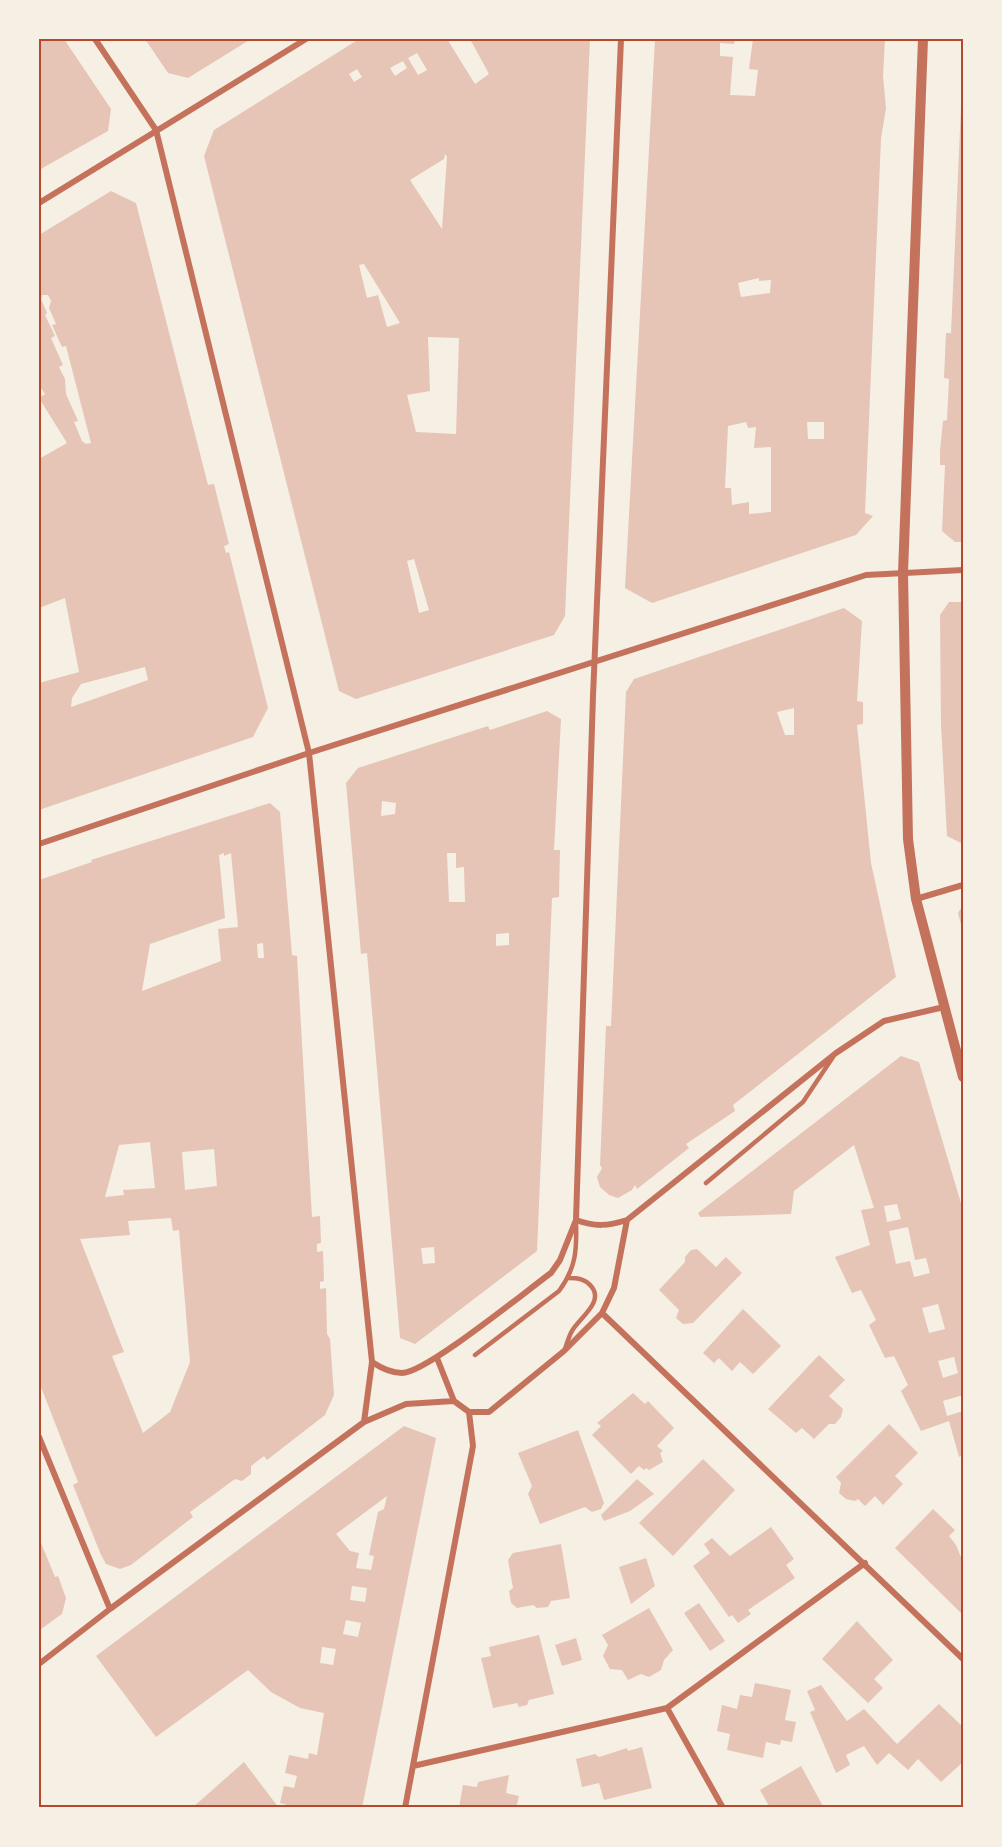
<svg xmlns="http://www.w3.org/2000/svg" width="1002" height="1847" font-family="'Archivo Narrow',sans-serif">
<style>
.building{fill:#e6c5b7;fill-rule:evenodd}
.lines{fill:none;stroke-linecap:round;stroke-linejoin:round}
.service{stroke:#c5725c;stroke-width:4.5}
.minor{stroke:#c5725c;stroke-width:6}
.tertiary{stroke:#c5725c;stroke-width:10}
.neatline{fill:none;stroke:#b5482f;stroke-width:2}
</style>
<rect width="100%" height="100%" fill="#f6efe4"/>
<path class="building" d="M39 39H64L111 109 108 131 39 170Z
M145 39H251L188 78 168 73Z
M359 39H447L475 84 489 74 470 39H590L565 616 554 635 356 699 339 691 204 156 214 130ZM417 53 427 70 418 75 408 58ZM403 61 407 68 395 76 390 68ZM357 69 362 77 354 82 349 74ZM445 154 447 157 442 229 410 180 444 159ZM364 264 400 323 387 327 378 295 367 298 359 265ZM428 337 459 338 456 434 416 432 407 395 430 391ZM414 559 429 610 419 613 407 561Z
M655 39H735L734 44 720 43V56L733 57 730 95 755 96 758 70 749 69 753 39H885L883 76 886 108 881 139 865 513 873 516 856 535 652 603 625 588ZM759 278V281L771 280 770 293 741 297 738 283ZM746 422 748 428 756 427 754 448 771 447V512L749 514V502L732 505 731 488H725L728 426ZM807 422H824V439H808Z
M961 107 963 542H955L942 531 945 465H940V450L943 421 947 420 949 379 944 378 946 333H951Z
M111 191 136 203 208 485 214 484 229 544 224 546 226 553 229 552 268 708 253 737 39 810V683L79 672 65 598 39 608V459L67 443 39 398 45 394 39 385V235ZM42 295H48L51 301 49 308 56 324 52 325 62 347 66 346 91 443 86 444 82 441 74 422 78 421 66 394 65 379 59 367 63 365 51 338 55 336 45 315 47 313 41 299ZM145 667 148 680 71 707 72 698 81 684Z
M949 602H963V844L947 836 941 724 940 615Z
M844 608 862 621 857 701 863 702V724L857 725 871 863 896 977 733 1105 735 1111 686 1144 689 1148 637 1189 635 1185 632 1190 618 1198 609 1195 600 1187 597 1177 602 1168 600 1165 606 1026H611L626 692 634 679ZM794 708V735H785L777 712Z
M547 711 561 719 554 850H560L559 897 552 898 537 1251 415 1344 400 1338 367 953 361 954 346 783 358 768 488 726 490 730ZM382 801 396 803 395 814 381 816ZM447 853H456V868L464 867 465 902H449ZM509 933V945L496 946V934ZM434 1247 435 1263 423 1264 421 1248Z
M270 803 280 812 292 955 297 956 312 1217 320 1216 321 1243 317 1244V1252L323 1251 324 1281 320 1282V1289L326 1288 327 1334 330 1339 334 1395 325 1415 267 1460 264 1456 251 1466V1474L242 1481 235 1479 190 1512 193 1517 131 1565 120 1569 106 1564 101 1555 73 1485 78 1482 39 1382V880L92 862 91 860ZM224 853V856L231 853 238 927 218 929 221 961 142 991 150 944 225 918 219 855ZM263 943 264 958H258L257 944ZM150 1142 155 1188 123 1190 124 1195 105 1197 119 1145ZM214 1149 217 1186 185 1190 182 1152ZM171 1218 173 1231 179 1230 190 1362 170 1412 143 1433 112 1356 124 1352 80 1239 130 1235 128 1221Z
M963 905V928H962L958 913Z
M901 1056 919 1062 963 1210V1395L943 1401 947 1416 963 1411V1455L959 1457 949 1421 921 1431 901 1391 908 1385 894 1356 885 1358 869 1325 876 1320 861 1290 852 1293 835 1257 870 1245 861 1210 874 1208 854 1145 794 1191 791 1214 700 1217 698 1213ZM897 1204 901 1219 887 1222 884 1206ZM908 1227 915 1260 926 1258 930 1273 914 1277 910 1261 896 1264 889 1231ZM938 1304 945 1329 929 1333 922 1308ZM954 1357 958 1373 943 1378 938 1361Z
M697 1249 716 1267 726 1257 742 1273 693 1323 683 1324 676 1318 679 1310 659 1290 685 1262V1257L691 1250Z
M743 1309 781 1346 753 1374 740 1362 732 1371 719 1358 714 1363 703 1353Z
M819 1355 845 1380 829 1396 843 1409 841 1417 835 1424H829L814 1439 802 1428 796 1433 768 1409Z
M633 1393 645 1404 648 1401 674 1428 657 1446 663 1451 660 1453 663 1462 649 1470 646 1468 644 1470 639 1466 631 1474 592 1435 601 1426 597 1423Z
M889 1424 918 1453 895 1476 903 1484 883 1505 875 1496 865 1506 858 1499 855 1501 846 1499 839 1493 841 1483 836 1477Z
M404 1426 436 1438 362 1808H298L280 1803 284 1786 294 1788 297 1776 285 1773 289 1755 308 1759 309 1753 317 1755 324 1713 300 1708 271 1692 248 1670 156 1737 96 1656ZM387 1496 384 1509 378 1512 369 1555 374 1556 371 1570 356 1568 359 1553 350 1551 336 1534ZM352 1586 367 1588 365 1602 350 1600ZM346 1620 361 1623 358 1637 343 1634ZM322 1647 336 1649 333 1665 320 1663Z
M578 1430 604 1503 601 1509 592 1512 585 1507 540 1524 528 1494 532 1486 518 1453Z
M703 1459 735 1490 673 1556 639 1523Z
M637 1479 654 1494 630 1511 604 1521 601 1515Z
M933 1509 955 1530 949 1536 956 1545 963 1562 962 1614 895 1548Z
M771 1527 794 1559 786 1565 795 1578 748 1610 751 1614 738 1623 732 1615 729 1617 693 1566 710 1553 704 1544 712 1538 730 1556Z
M39 1538 55 1577 58 1576 66 1598 62 1614 41 1629Z
M561 1544 570 1598 551 1601 548 1607 537 1608 533 1605 517 1608 511 1603 509 1591 513 1588 508 1560 513 1553Z
M646 1558 655 1586 631 1604 619 1567Z
M699 1603 725 1641 710 1651 684 1613Z
M649 1608 673 1650 664 1660 661 1670 649 1677 641 1674 628 1680 622 1670 610 1669 603 1656 608 1645 602 1635Z
M857 1621 893 1660 874 1679 883 1688 868 1703 822 1659Z
M539 1635 554 1694 529 1700 527 1705 519 1707 517 1703 493 1708 481 1658 491 1656 489 1647Z
M576 1638 582 1660 562 1666 555 1645Z
M755 1683 791 1690 785 1720 796 1722 792 1742 781 1740 780 1745 766 1742 763 1758 727 1750 730 1734 717 1731 722 1705 737 1709 740 1695 752 1697Z
M821 1685 847 1721 864 1709 897 1744 939 1704 963 1727V1762L941 1782 918 1759 908 1770 889 1753 877 1765 864 1746 846 1755 850 1765 836 1773 810 1712 815 1710 807 1691Z
M642 1747 652 1788 604 1800 599 1783 582 1787 576 1759 595 1754 599 1757 627 1748 628 1751Z
M244 1762 279 1808H192Z
M801 1766 824 1808H770L760 1790Z
M509 1775 506 1793 519 1796 516 1808H459L463 1785 477 1787 478 1782Z"/>
<g class="lines">
<path class="service" d="M706 1183 803 1102 833 1057
M565 1349C567 1343 569 1336 572 1331 579 1318 605 1302 591 1286 585 1279 578 1278 569 1278
M475 1355 559 1291C576 1268 577 1250 576 1222"/>
<path class="minor" d="M95 39 156 130 309 753 372 1362 364 1422
M39 203 306 39
M39 844 309 753 866 575 963 570
M916 899 963 885
M576 1220C595 1227 608 1226 627 1220L836 1053 884 1021 944 1007
M602 1313 963 1659
M437 1358 454 1401 469 1412H489L564 1351 602 1313 614 1288 627 1220
M372 1362C381 1368 392 1373 402 1373 426 1373 526 1291 551 1273L560 1260 576 1220 593 696 621 39
M39 1437 110 1609
M39 1664 110 1609 364 1422 406 1404 454 1401
M667 1708 723 1808
M413 1766 667 1708 865 1563
M405 1808 473 1446 469 1412"/>
<path class="tertiary" d="M923 39 903 573 908 839 916 899 963 1077"/>
</g>
<rect width="1002" height="1847" fill="none" stroke="#f6efe4" stroke-width="81"/>
<rect x="40" y="40" width="922" height="1766" class="neatline"/>
</svg>
